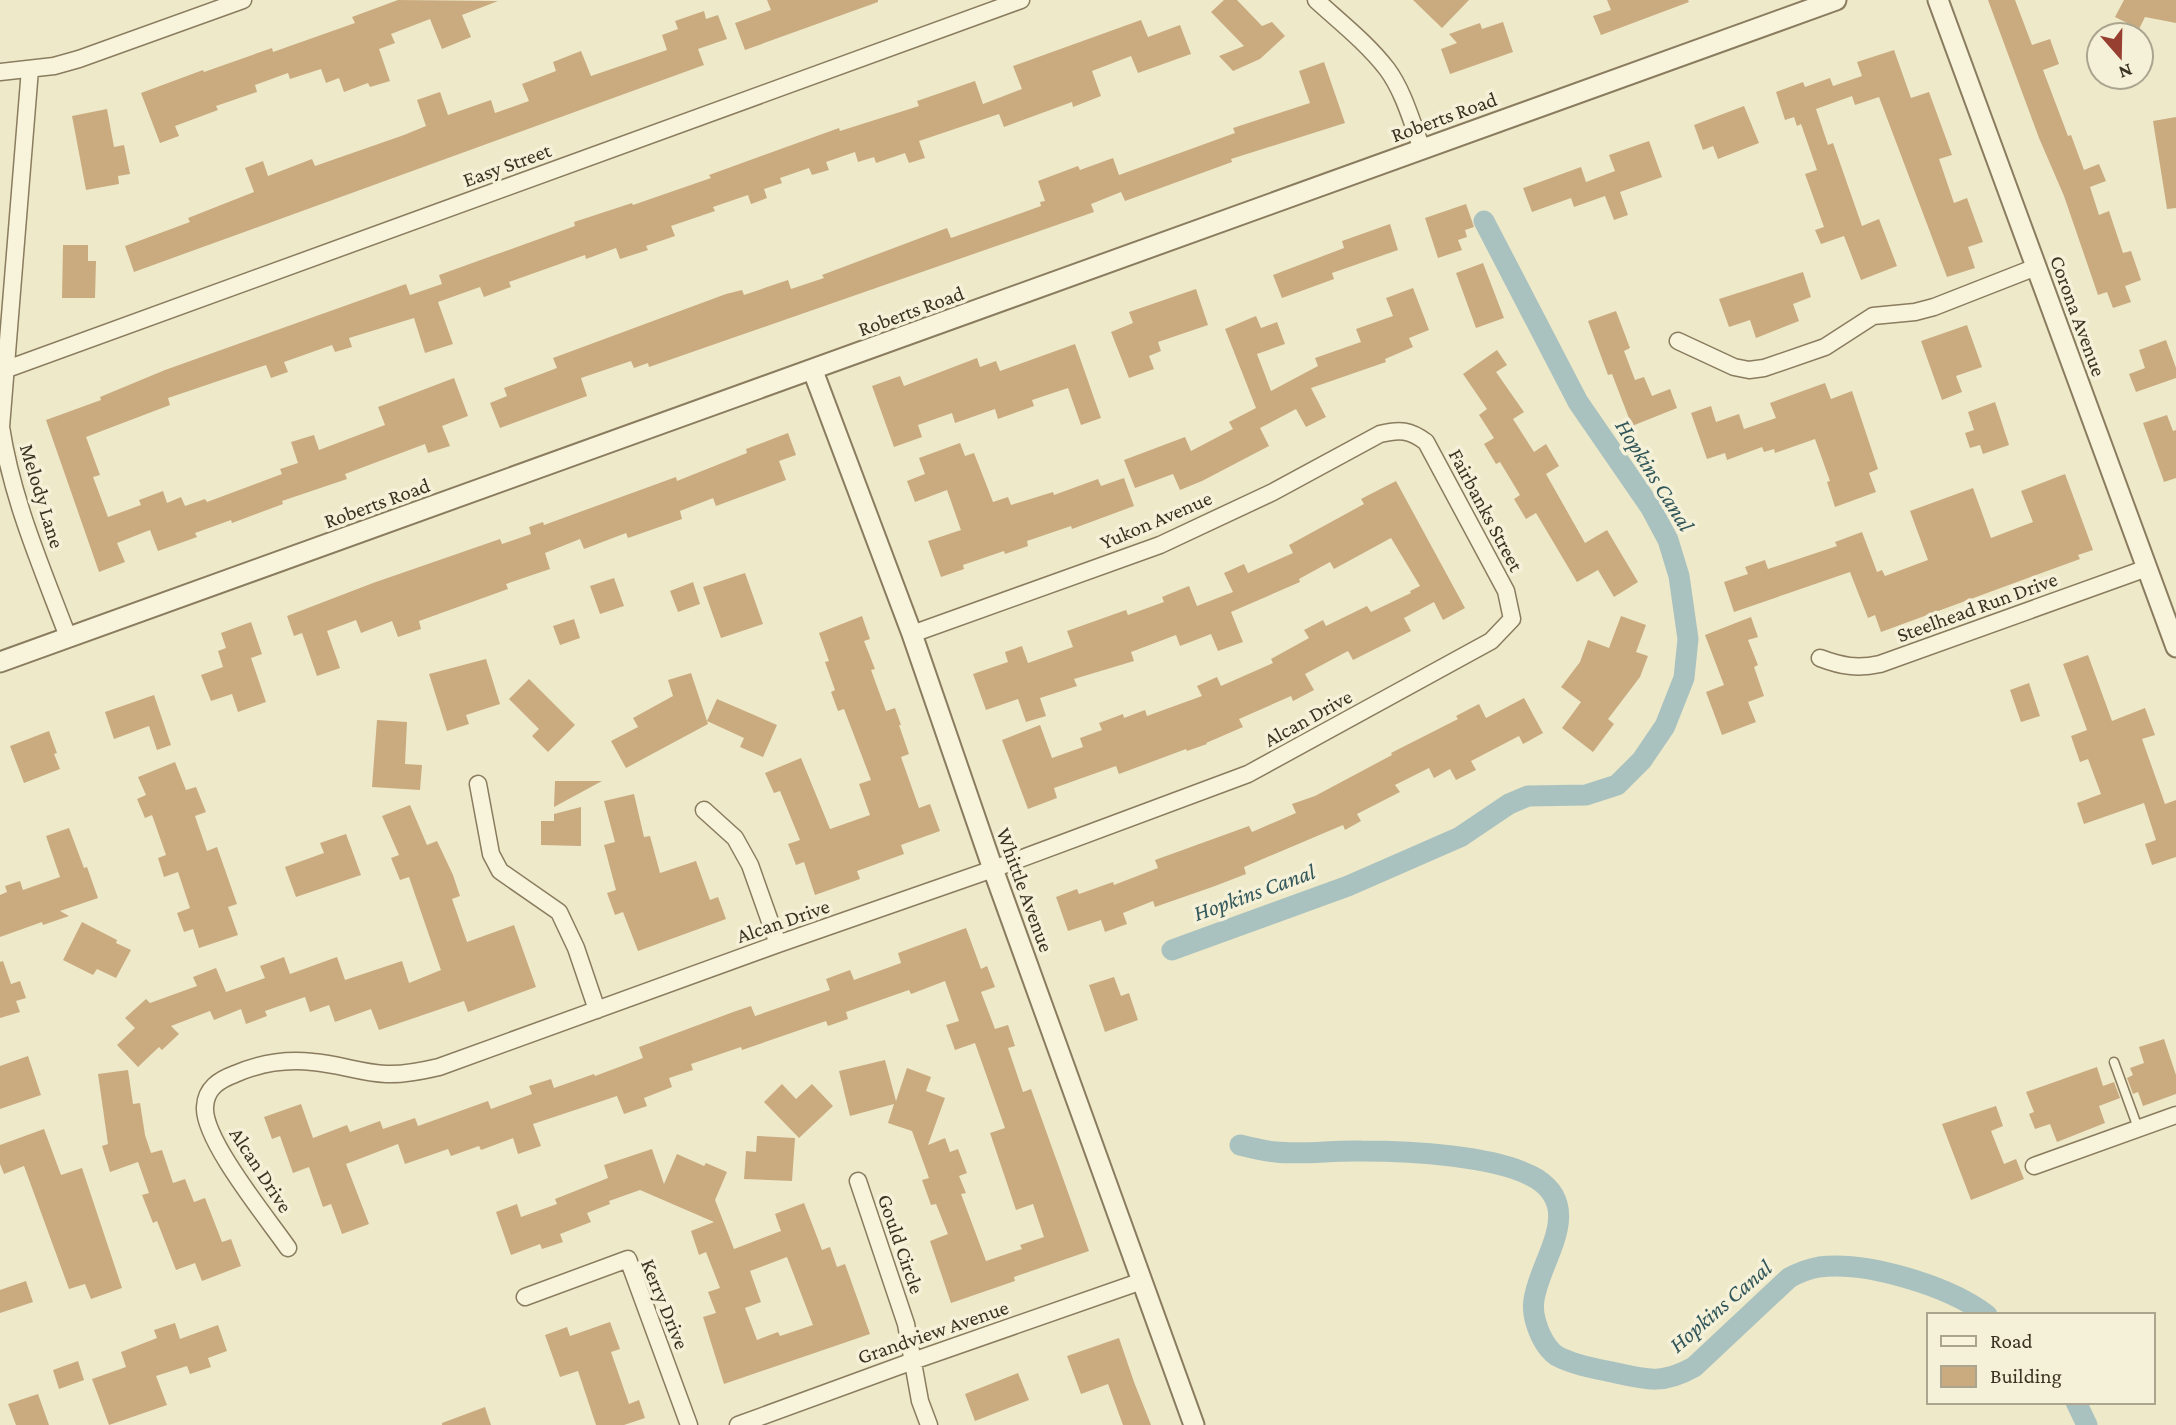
<svg xmlns="http://www.w3.org/2000/svg" width="2176" height="1425" font-family="'Crimson Pro',serif">
<style>
.lines{fill:none;stroke-linecap:round;stroke-linejoin:round}
.canal{stroke:#aac2bf;stroke-width:21}
.building{fill:#caab80;fill-rule:evenodd}
.service-casing{stroke:#8a7c5e;stroke-width:11}
.minor-casing{stroke:#8a7c5e;stroke-width:19}
.tertiary-casing{stroke:#8a7c5e;stroke-width:23}
.service{stroke:#f8f4dc;stroke-width:8}
.minor{stroke:#f8f4dc;stroke-width:16}
.tertiary{stroke:#f8f4dc;stroke-width:19}
.labels{text-anchor:middle;dominant-baseline:central;stroke-width:7;stroke-linejoin:round;paint-order:stroke}
.street-label{font-size:21px;fill:#3b3221;stroke:#f5f1d9}
.water-label{font-size:23px;font-style:italic;fill:#31565a;stroke:#f5f1d9}
</style>
<rect width="100%" height="100%" fill="#eee9c9"/>
<g class="lines">
<path class="canal" d="M1172 950 1348 886 1460 837 1509 804 1528 796 1586 795 1617 785 1642 760 1665 726 1684 678 1688 639 1679 576 1668 540 1651 508 1578 402 1484 221
M1240 1145C1252 1148 1264 1151 1276 1152 1304 1155 1333 1150 1361 1151 1407 1151 1498 1155 1537 1179 1585 1210 1539 1261 1534 1300 1532 1311 1536 1325 1541 1336 1545 1344 1549 1351 1557 1356 1572 1364 1591 1368 1607 1371 1644 1379 1660 1386 1694 1367L1789 1278C1798 1273 1808 1269 1819 1267 1867 1261 1949 1286 1987 1315
M2076 1402 2087 1425"/>
</g>
<path class="building" d="M398 0 498 1 462 15 471 37 442 49 430 19 391 34 395 43 379 49 390 81 370 87 368 83 344 92 339 78 326 83 321 69 290 79 288 73 255 85 257 92 216 106 218 110 175 126 179 136 160 143 141 93 203 70 204 72 272 48 273 52 355 23 352 17Z
M767 0H878V2L745 50 735 23 771 10Z
M1224 0H1237L1262 26 1272 22 1285 36 1260 59 1233 71 1219 56 1244 46 1211 12Z
M1413 0H1469L1442 28Z
M1607 0H1688L1689 2 1601 35 1593 16 1611 10Z
M1988 0H2015L2032 45 2050 39 2059 64 2043 70 2068 136 2071 135 2084 170 2099 164 2106 181 2090 187 2099 215 2109 211 2123 253 2131 251 2141 280 2125 286 2131 302 2113 308 2107 292 2098 295 2064 196 2039 138Z
M2124 0H2176V23L2145 17 2139 29 2115 17Z
M704 11 706 19 718 15 727 39 698 49 704 65 134 272 125 246 190 222 188 218 254 192 245 168 263 161 268 176 312 159 315 166 404 135 426 126 417 100 440 92 448 115 491 100 495 113 529 101 522 84 556 71 553 62 581 51 591 76 667 50 662 35 678 29 675 21Z
M1141 20 1148 37 1180 25 1191 54 1138 73 1131 56 1092 71 1101 96 1073 107 1072 102 1004 127 999 114 919 141 925 158 909 163 905 153 876 163 874 157 858 162 855 152 826 162 829 170 812 175 809 168 780 178 782 183 764 189 767 198 751 204 748 195 713 207 715 211 671 226 675 236 646 246 648 250 620 259 616 248 586 259 585 255 509 282 511 287 484 297 480 287 438 302 453 344 425 353 414 318 349 338 352 347 335 352 332 345 284 362 288 372 271 378 266 365 168 398 170 405 86 437 100 475 93 477 108 517 141 505 139 500 163 491 167 503 181 497 185 506 205 499 207 502 282 474 280 469 298 463 291 442 314 435 319 450 385 425 378 407 454 378 468 416 442 426 450 446 428 453 425 444 345 474 347 479 282 501 283 504 232 523 231 520 195 533 197 537 158 551 150 530 117 543 125 562 99 572 46 420 101 400 100 397 165 370 406 284 410 295 442 284 439 275 575 226 574 222 632 203 633 205 711 178 709 175 839 128 840 131 919 106 917 101 975 81 983 104 1022 89 1013 66Z
M1503 22 1513 52 1450 74 1441 49 1457 43 1449 34 1480 23 1482 29Z
M1894 50 1911 98 1929 92 1952 155 1939 159 1954 203 1967 198 1983 242 1968 247 1975 268 1947 277 1879 97 1855 105 1852 96 1816 109 1828 145 1833 143 1862 226 1879 219 1897 266 1861 280 1844 236 1821 244 1815 230 1824 227 1805 174 1817 170 1801 124 1797 126 1794 117 1785 120 1776 92 1803 82 1805 87 1830 78 1833 86 1862 76 1857 62Z
M1324 62 1345 123 1231 159 1232 162 1125 201 1121 192 1091 204 1094 212 649 367 648 363 634 368 631 361 581 378 587 396 500 428 490 403 507 396 504 388 557 368 553 358 726 294 742 290 744 295 788 280 791 289 824 278 822 275 947 228 951 238 1041 206 1040 202 1045 201 1038 181 1078 166 1080 170 1113 158 1119 175 1235 133 1233 128 1310 103 1299 71Z
M1744 106 1759 143 1718 159 1713 146 1703 150 1694 125Z
M107 109 114 147 124 145 130 174 118 176 119 184 86 190 72 116Z
M2176 117V208L2167 209 2153 121Z
M1649 141 1662 177 1620 192 1628 215 1614 220 1605 196 1574 207 1571 198 1532 212 1523 188 1581 167 1586 182 1615 171 1609 155Z
M1466 204 1474 227 1465 230 1467 237 1458 240 1462 250 1438 258 1425 218Z
M1390 224 1398 250 1332 273 1334 279 1282 298 1273 275 1344 248 1342 241Z
M63 245H88V261H96L95 298H62Z
M1483 263 1504 318 1476 328 1456 273Z
M1803 272 1811 297 1793 304 1799 321 1756 338 1750 320 1729 327 1719 299Z
M1413 288 1429 330 1409 338 1413 347 1385 359 1386 362 1311 388 1326 417 1306 427 1296 409 1260 428 1269 446 1202 481 1180 490 1173 474 1135 488 1124 460 1185 437 1191 451 1233 429 1229 422 1256 408 1225 329 1256 316 1261 328 1277 322 1285 344 1257 354 1271 391 1318 366 1315 358 1361 342 1356 329 1393 316 1386 298Z
M1196 289 1208 325 1158 342 1161 351 1149 356 1154 369 1129 378 1111 332 1133 323 1129 312Z
M1616 311 1630 348 1624 351 1635 380 1644 377 1652 396 1670 389 1677 408 1632 426 1612 374 1608 375 1588 321Z
M1967 325 1982 367 1956 376 1962 392 1942 400 1921 341Z
M2166 340 2176 368V378L2136 392 2129 374 2145 368 2139 350Z
M1075 344 1101 418 1081 425 1068 388 1032 400 1034 406 998 419 995 409 955 423 952 413 918 425 922 437 894 447 872 386 900 376 904 386 977 358 980 367 996 361 1000 371Z
M1497 350 1507 365 1496 372 1524 412 1513 419 1534 452 1546 444 1559 466 1546 474 1585 543 1607 530 1638 582 1614 597 1598 570 1577 582 1536 513 1526 519 1514 499 1520 495 1500 462 1496 464 1484 444 1494 438 1479 415 1487 409 1463 374Z
M1825 383 1831 399 1852 391 1878 469 1869 473 1876 492 1835 507 1827 482 1830 481 1815 439 1775 453 1774 449 1764 452 1762 447 1727 460 1725 453 1707 459 1691 413 1711 406 1716 422 1739 414 1744 429 1776 418 1770 403Z
M1995 402 2009 445 1983 454 1980 445 1970 448 1965 433 1974 430 1968 412Z
M2167 415 2173 431 2176 430V478L2164 482 2143 423Z
M788 433 796 455 779 461 786 480 716 506 713 498 680 511 682 519 628 538 626 533 584 549 580 539 545 553 550 569 506 584 508 589 419 621 421 629 398 637 392 621 361 633 356 620 327 631 340 668 317 676 302 633 294 636 287 616 373 583 500 539 502 544 531 534 529 527 543 522 544 525 676 477 677 481 747 453 746 449Z
M960 443 965 456 974 453 993 502 1008 497 1011 505 1053 492 1054 495 1098 479 1101 486 1124 478 1134 506 1072 529 1071 526 1027 541 1028 546 1005 554 1004 551 963 565 964 569 941 577 928 541 961 530 947 490 915 502 907 481 925 474 919 458Z
M2065 474 2093 550 2078 555 2080 559 1881 632 1875 615 1868 618 1850 572 1734 612 1724 582 1748 574 1745 567 1765 560 1768 569 1837 546 1835 542 1862 532 1877 572 1882 570 1885 576 1928 560 1910 511 1973 488 1991 538 2033 522 2021 491Z
M1396 481 1465 608 1443 620 1434 602 1404 618 1411 631 1353 660 1348 651 1305 674 1314 690 1293 701 1291 696 1239 719 1243 727 1206 743 1207 744 1187 751 1186 749 1119 774 1116 766 1054 788 1057 798 1028 809 1002 740 1040 725 1052 758 1083 747 1080 738 1102 730 1099 723 1123 714 1124 718 1145 710 1147 716 1202 696 1197 686 1217 677 1221 686 1273 663 1271 659 1309 638 1304 630 1323 620 1326 626 1367 606 1371 612 1411 593 1410 591 1420 586 1391 538 1334 569 1330 562 1299 579 1300 582 1231 612 1243 642 1218 651 1211 634 1180 646 1176 635 1131 652 1134 661 1074 679 1077 686 1040 698 1046 716 1026 722 1018 699 986 710 973 674 1008 662 1005 652 1022 646 1028 663 1073 647 1067 631 1126 610 1128 615 1164 602 1162 597 1189 586 1197 606 1233 592 1224 573 1244 564 1248 573 1293 553 1289 545 1364 504 1361 499Z
M745 573 763 624 721 638 703 587Z
M614 578 624 606 600 614 590 586Z
M693 582 700 604 678 612 670 591Z
M862 616 870 639 864 641 875 669 871 670 886 711 895 708 901 725H899L909 754 901 757 919 808 930 804 940 831 901 845 904 854 857 871 860 879 815 895 804 862 796 865 788 844 800 840 780 791 774 793 765 773 801 758 830 829 870 815 859 784 871 780 844 709 838 711 831 692 835 690 825 662 829 661 819 633Z
M1621 616 1646 625 1636 652 1648 656 1640 677 1608 719 1614 724 1593 752 1562 728 1581 702 1561 687 1580 662 1588 640 1609 648Z
M1751 617 1758 637 1748 640 1758 665 1754 667 1764 696 1748 702 1756 722 1722 735 1706 692 1724 685 1705 635Z
M574 619 580 638 560 645 553 626Z
M251 622 262 654 251 658 266 702 238 712 232 694 211 701 201 675 223 667 218 651 226 648 221 633Z
M2088 655 2112 721 2145 708 2155 735 2142 739 2165 804 2176 800V857L2152 865 2145 844 2156 840 2144 803 2084 824 2077 803 2101 794 2088 759 2080 762 2071 736 2087 730 2063 664Z
M486 659 500 704 466 715 469 724 447 731 429 674Z
M691 673 707 721 717 699 777 725 763 757 740 747 744 738 707 721 708 724 626 768 611 741 638 727 633 718 673 696 668 680Z
M529 679 575 725 548 752 532 736 539 729 509 699Z
M2029 683 2040 716 2021 722 2010 690Z
M154 695 171 745 157 750 149 726 114 739 105 712Z
M1524 698 1543 733 1523 744 1519 736 1471 761 1476 770 1456 780 1450 769 1434 778 1429 768 1395 785 1400 792 1357 814 1361 821 1345 830 1343 825 1244 867 1246 874 1215 886 1155 907 1153 901 1123 913 1127 924 1105 932 1101 920 1068 931 1056 897 1077 889 1079 894 1113 882 1114 885 1158 868 1155 860 1249 826 1252 832 1296 813 1292 804 1315 796 1392 755 1391 753 1458 719 1456 716 1479 704 1486 718Z
M377 720 407 722 405 764 422 765 420 790 372 787Z
M49 731 57 753 54 754 60 769 24 783 10 746Z
M175 762 186 790 196 787 206 812 195 816 207 851 217 847 237 904 228 907 238 935 199 948 193 929 184 932 177 913 190 908 178 872 164 877 158 858 166 855 152 815 145 818 137 799 146 795 138 777Z
M555 781H602L554 807Z
M634 794 644 837 650 836 660 873 696 861 710 900 718 897 726 919 638 951 623 912 615 915 607 893 616 890 604 845 615 842 604 801Z
M410 805 427 845 437 841 453 875 460 896 452 899 467 942 514 925 536 987 468 1012 464 1001 379 1030 371 1009 335 1022 329 1005 310 1012 305 997 265 1011 267 1016 246 1024 241 1009 214 1020 210 1011 171 1026 179 1034 162 1050 159 1047 138 1067 117 1045 135 1028 125 1018 146 999 150 1003 197 986 193 977 216 968 226 992 265 978 260 966 284 957 290 974 337 957 345 980 402 961 409 983 441 970 409 877 400 880 391 858 399 855 382 816Z
M581 807V846L541 845V821H554V814Z
M69 828 84 868 87 867 98 898 60 911 69 916 43 925 42 922 0 937V895L7 892 5 886 20 881 23 890 60 877 46 836Z
M346 834 361 875 296 897 285 867 324 853 320 843Z
M82 922 117 940 116 943 131 950 116 978 97 969 93 975 63 960Z
M966 928 981 969 987 966 995 987 981 992 995 1029 1008 1025 1015 1046 1008 1048 1023 1092 1031 1089 1089 1251 1014 1277 1015 1281 951 1303 930 1241 948 1234 936 1204 931 1205 922 1180 929 1178 912 1131 888 1123 894 1104 850 1116 839 1071 885 1060 896 1101 907 1068 931 1077 926 1091 945 1098 928 1145 945 1138 950 1152 958 1149 967 1173 959 1176 966 1193 961 1194 986 1261 1022 1249 1020 1245 1044 1237 1033 1204 1016 1210 990 1133 1005 1128 975 1043 955 1050 946 1025 959 1021 945 981 911 994 909 990 846 1012 848 1019 828 1026 826 1021 742 1050 741 1047 691 1064 693 1070 669 1078 672 1087 644 1098 647 1106 624 1114 617 1096 533 1124 541 1146 518 1154 513 1138 481 1150 479 1146 451 1156 448 1149 405 1164 398 1144 346 1164 369 1224 342 1234 331 1204 323 1207 309 1167 293 1173 280 1136 272 1139 264 1117 301 1104 313 1138 347 1125 350 1132 380 1121 383 1129 415 1118 418 1126 488 1101 491 1109 532 1094 529 1086 551 1079 554 1088 594 1074 595 1076 643 1058 639 1047 736 1011 751 1006 755 1016 830 990 826 979 850 970 854 980 901 963 898 953Z
M3 961 11 984 20 981 26 998 16 1001 20 1012 0 1018V962Z
M1114 977 1121 996 1129 993 1138 1020 1105 1032 1089 985Z
M2164 1039 2176 1075V1094L2143 1106 2138 1092 2133 1094 2127 1078 2133 1075 2130 1068 2144 1063 2139 1047Z
M28 1056 41 1095 0 1109V1066Z
M2097 1067 2103 1086 2114 1082 2120 1098 2099 1106 2105 1123 2057 1142 2050 1124 2035 1129 2029 1114 2034 1112 2026 1092Z
M128 1070 133 1104 140 1103 145 1135 151 1153 162 1150 173 1183 185 1179 194 1202 205 1198 222 1242 231 1239 241 1266 202 1281 195 1263 176 1270 157 1221 153 1223 142 1195 149 1193 138 1162 110 1172 102 1146 108 1144 98 1074Z
M782 1084 796 1099 812 1084 833 1106 799 1138 764 1102Z
M1996 1106 2003 1126 1991 1131 2004 1164 2016 1159 2024 1179 1971 1200 1942 1124Z
M44 1129 61 1175 82 1168 122 1288 91 1299 85 1284 69 1289 24 1166 4 1174 0 1164V1145Z
M757 1136 795 1138 792 1181 744 1179 746 1151 756 1152Z
M652 1149 664 1184 677 1154 704 1166 706 1163 727 1172 715 1200 734 1249 781 1231 775 1214 804 1203 822 1250 830 1247 837 1267 845 1264 870 1334 724 1384 703 1317 716 1313 708 1292 720 1288 706 1252 699 1255 691 1231 714 1222 640 1190 609 1201 610 1204 587 1213 591 1222 560 1234 563 1242 542 1249 540 1244 511 1255 496 1212 517 1204 521 1217 557 1204 555 1199 608 1178 604 1165ZM787 1257 813 1325 780 1336 778 1332 757 1340 745 1308 761 1302 750 1271Z
M26 1281 33 1302 0 1313V1290Z
M610 1322 620 1349 611 1352 629 1404 639 1400 645 1418 624 1425H596L578 1371 560 1377 545 1335 567 1327 570 1336Z
M175 1323 180 1339 218 1325 227 1351 208 1358 211 1367 190 1374 187 1366 156 1376 167 1405 109 1425 92 1379 126 1367 121 1352 157 1338 154 1330Z
M1119 1338 1134 1382 1151 1425H1123L1108 1384 1081 1394 1067 1356Z
M78 1361 84 1380 59 1389 53 1370Z
M1018 1373 1029 1400 975 1421 965 1394Z
M38 1394 49 1425H16L8 1404Z
M485 1407 491 1425H442V1423Z"/>
<g class="lines">
<defs>
<path id="service" d="M2114 1062 2138 1128"/>
<path id="minor" d="M1316 0C1340 22 1367 43 1387 69 1404 92 1412 123 1422 149
M30 69 1 427C12 500 42 568 68 637
M0 72 54 66 79 59 243 0
M1678 341 1734 367 1749 370 1764 368 1825 347 1873 316 1915 312 1934 307 2036 267
M7 369 1021 0
M1820 658C1841 666 1857 669 1880 664L2147 568
M478 784 491 854 500 871 559 912 576 948 597 1010
M704 810 735 838 750 865 778 944
M2034 1166 2176 1115
M858 1181 906 1324 920 1401 929 1425
M288 1248C268 1219 203 1140 205 1107 206 1088 219 1080 235 1074 260 1063 286 1059 313 1062 338 1064 362 1073 386 1074 404 1075 422 1071 439 1067L778 944 993 869 1248 774 1491 641 1512 619 1506 591 1426 442C1410 430 1400 429 1380 434L1273 492 1160 545 912 634
M525 1297 628 1259 689 1425
M738 1425 913 1361 1142 1281"/>
<path id="tertiary" d="M1938 0 2176 647
M813 371 912 634 993 869 1194 1425
M0 662 1836 0"/>
</defs>
<use href="#service" class="service-casing"/>
<use href="#minor" class="minor-casing"/>
<use href="#tertiary" class="tertiary-casing"/>
<use href="#service" class="service"/>
<use href="#minor" class="minor"/>
<use href="#tertiary" class="tertiary"/>
</g>
<g class="labels">
<g class="street-label">
<text transform="translate(1444 117) rotate(-20)">Roberts Road</text>
<text transform="translate(507 165) rotate(-20)">Easy Street</text>
<text transform="translate(911 311) rotate(-20)">Roberts Road</text>
<text transform="translate(2078 316) rotate(70)">Corona Avenue</text>
<text transform="translate(42 496) rotate(73)">Melody Lane</text>
<text transform="translate(377 503) rotate(-20)">Roberts Road</text>
<text transform="translate(1486 510) rotate(62)">Fairbanks Street</text>
<text transform="translate(1156 520) rotate(-23)">Yukon Avenue</text>
<text transform="translate(1977 607) rotate(-20)">Steelhead Run Drive</text>
<text transform="translate(1308 718) rotate(-29)">Alcan Drive</text>
<text transform="translate(1025 890) rotate(70)">Whittle Avenue</text>
<text transform="translate(783 921) rotate(-19)">Alcan Drive</text>
<text transform="translate(261 1170) rotate(57)">Alcan Drive</text>
<text transform="translate(901 1244) rotate(71)">Gould Circle</text>
<text transform="translate(665 1304) rotate(68)">Kerry Drive</text>
<text transform="translate(933 1332) rotate(-19)">Grandview Avenue</text>
</g>
<g class="water-label">
<text transform="translate(1655 475) rotate(58)">Hopkins Canal</text>
<text transform="translate(1254 892) rotate(-20)">Hopkins Canal</text>
<text transform="translate(1720 1306) rotate(-41)">Hopkins Canal</text>
</g>
</g>
<rect x="1927" y="1313" width="228" height="91" fill="#f5f1d9" stroke="#aba58f" stroke-width="2"/>
<rect x="1941" y="1336" width="35" height="10" fill="#f8f4dc" stroke="#aba58f" stroke-width="2"/>
<text x="1990" y="1348" font-size="21" fill="#3b3221">Road</text>
<rect x="1941" y="1366" width="35" height="21" fill="#caab80" stroke="#aba58f" stroke-width="2"/>
<text x="1990" y="1383" font-size="21" fill="#3b3221">Building</text>
<g transform="translate(2120 56) rotate(160)"><circle r="33" fill="#f5f1d9" stroke="#aba58f" stroke-width="2"/>
<path d="M0-5L12 26L0 18L-12 26Z" fill="#973f30"/>
<text y="-10" font-size="19" font-weight="bold" text-anchor="middle" fill="#3b3221">N</text>
</g>
</svg>
